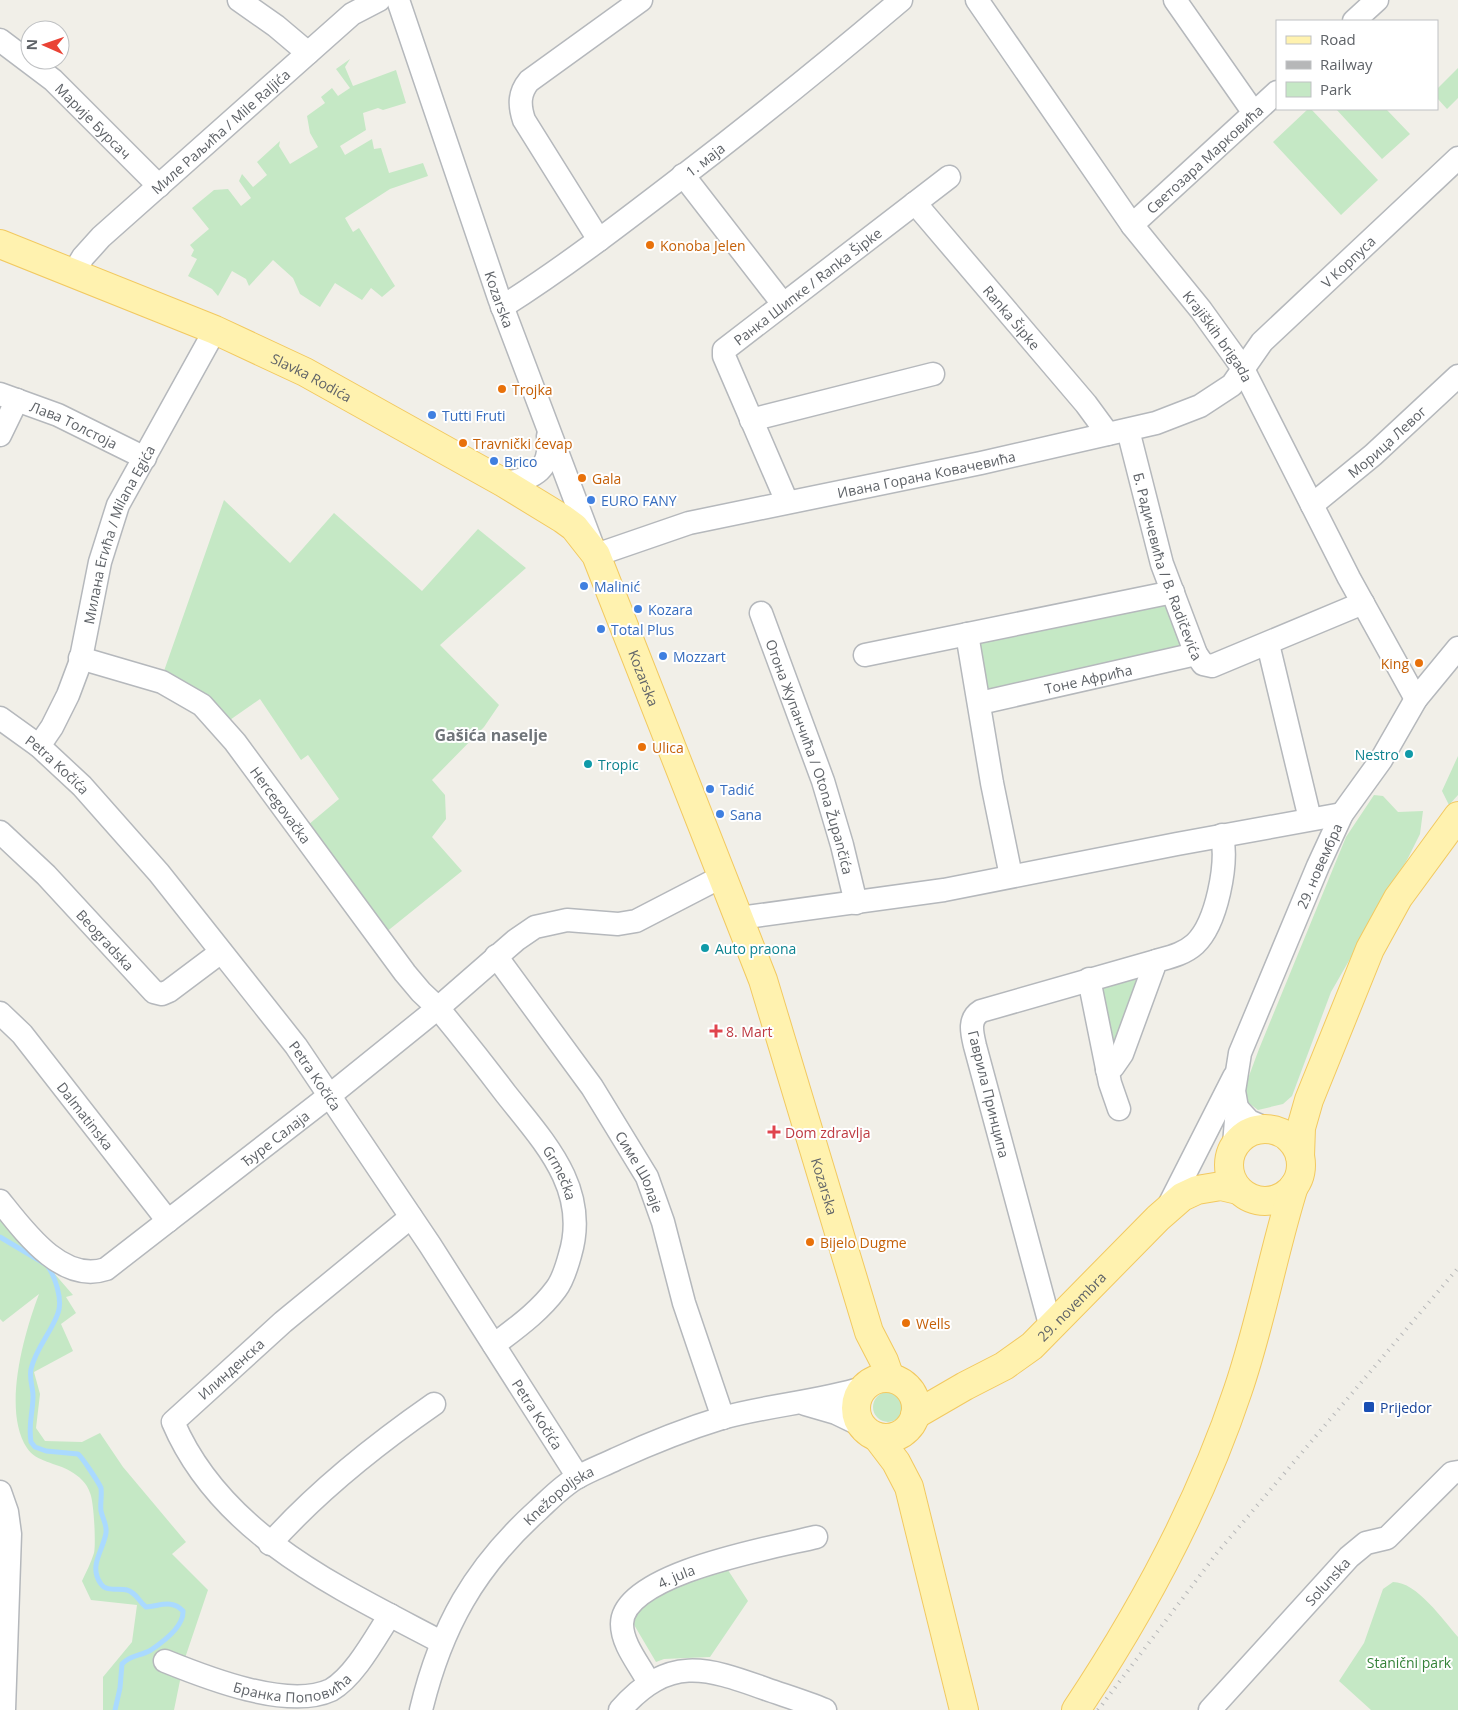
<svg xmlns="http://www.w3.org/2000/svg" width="1458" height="1710" font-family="'Open Sans',sans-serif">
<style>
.green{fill:#c5e8c5}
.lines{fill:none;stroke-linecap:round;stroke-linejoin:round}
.stream{stroke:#aadaff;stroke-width:5}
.minor-casing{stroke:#b5b8bc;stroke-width:25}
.major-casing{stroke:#f2c960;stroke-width:30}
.minor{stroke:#fff;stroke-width:22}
.major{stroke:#fff2af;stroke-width:28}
.rail{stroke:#b6b7b8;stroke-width:4;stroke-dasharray:1 6;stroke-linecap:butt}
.food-dot{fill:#e8710a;stroke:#fff;stroke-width:2}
.shop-dot{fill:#3f7fe0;stroke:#fff;stroke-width:2}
.culture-dot{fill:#0f9aa8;stroke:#fff;stroke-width:2}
.health-dot{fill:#e0444e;stroke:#fff;stroke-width:2}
.transit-dot{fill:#1a4fb4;stroke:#fff;stroke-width:2}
.labels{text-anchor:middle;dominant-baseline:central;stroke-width:4;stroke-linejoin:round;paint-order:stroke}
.street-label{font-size:14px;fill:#5f6368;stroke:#fff}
.food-label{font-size:14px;fill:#c56008;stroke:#fff;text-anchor:start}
.shop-label{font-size:14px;fill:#366cbe;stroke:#fff;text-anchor:start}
.culture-label{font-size:14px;fill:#0d838f;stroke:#fff;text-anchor:start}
.health-label{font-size:14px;fill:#be3a42;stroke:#fff;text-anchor:start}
.transit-label{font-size:14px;fill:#164399;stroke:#fff;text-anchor:start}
.park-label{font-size:14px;fill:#348238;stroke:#fff}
.quarter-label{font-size:16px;font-weight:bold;fill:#70757a;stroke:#fff}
</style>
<rect width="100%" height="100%" fill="#f1efe8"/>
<path class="green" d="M350 59 345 67 353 86 396 70 406 103 383 110 378 108 363 113 366 130 340 146 345 155 372 139 374 149 381 148 389 173 423 163 428 176 390 189 345 218 353 232 359 228 395 286 382 297 371 288 362 300 335 283 320 307 300 294 293 278 273 260 249 286 246 279 232 271 218 296 212 289 188 276 197 259 191 256 194 250 190 245 209 229 192 208 214 190 228 189 241 206 251 198 239 181 242 174 253 187 267 175 257 162 280 141 279 146 290 164 318 147 310 133 307 116 325 103 321 97 332 88 338 96 350 88 336 69Z
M1458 68V98L1447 109 1437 98V89Z
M1308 109H1311L1378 180 1341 215 1273 142Z
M1336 109H1386L1410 134 1382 159Z
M224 500 290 563 334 513 422 591 478 529 526 568 440 645 499 705 484 727 432 780 445 795 446 819 432 837 462 871 385 933 308 825 339 799 308 755 301 760 260 699 227 722 186 682 164 671Z
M1161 600 1174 606 1184 635 1176 652 995 695 980 688 973 650 984 637Z
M1458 756V795L1449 805 1442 791Z
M1374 795 1383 796 1398 812 1423 811 1420 834 1408 858 1331 992 1292 1096 1283 1104 1258 1110 1246 1101V1084L1259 1049 1346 837Z
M1144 971 1115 1051 1100 985Z
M0 1211 73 1295 66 1297 76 1313 61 1324 73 1351 34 1372 40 1394 36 1428 45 1441 82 1442 100 1433 123 1467 186 1542 172 1554 208 1590 184 1661 174 1710H103V1677L132 1642 137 1605 91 1600 82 1581C86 1572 91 1563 94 1553 96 1545 94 1501 90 1493 87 1483 79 1476 70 1471 57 1463 36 1462 27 1448 2 1410 24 1334 39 1294L3 1322 0 1319Z
M873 1407a15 15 0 1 1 30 0a15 15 0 1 1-30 0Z
M724 1564 748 1601 710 1657 664 1659 656 1662 633 1623 636 1603Z
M1393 1582C1417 1582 1443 1620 1458 1637V1710H1371L1339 1681 1364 1643 1383 1589Z"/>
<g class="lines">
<path class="stream" d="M0 1237 47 1265C55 1276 63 1300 58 1313 51 1333 36 1348 31 1369 29 1379 33 1387 33 1396 33 1414 28 1422 31 1442L35 1447 46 1451 78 1454C82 1457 99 1483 101 1488 102 1496 100 1504 101 1511 103 1520 107 1524 106 1533 103 1551 88 1566 101 1584 106 1592 119 1588 127 1590 137 1593 138 1601 146 1607 160 1606 172 1599 183 1611 184 1627 163 1642 151 1650 141 1656 130 1655 122 1664L120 1688 115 1710"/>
<defs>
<g id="minor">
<path d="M239 0 276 26 308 53"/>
<path id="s1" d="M398 0 499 298 596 555 689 523 981 463 1156 423 1200 406 1232 385 1262 342 1458 158"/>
<path id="s2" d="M977 0 1132 225 1201 310 1242 367 1349 578 1416 699"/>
<path d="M1175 0 1254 113"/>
<path d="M1354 21 1377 0"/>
<path id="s3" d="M0 40 53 80 159 186"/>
<path d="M683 175 783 304"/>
<path id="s4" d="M915 203 1086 404 1108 434"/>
<path id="s5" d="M1132 225 1277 92"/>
<path d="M599 240 524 120C519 105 519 93 529 81L641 0"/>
<path id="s6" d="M73 274 83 257 101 237 352 14 379 0"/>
<path id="s7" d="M502 307C562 269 618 226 674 183 751 124 827 63 901 0"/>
<path id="s8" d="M0 394 58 415 145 458"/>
<path d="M751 420 933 374"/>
<path id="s9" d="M1128 430 1162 564 1196 654 1203 664 1212 666 1363 603"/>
<path d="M0 435 17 400"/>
<path d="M504 483C535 479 552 469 548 436"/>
<path id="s10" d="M787 502 724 356V350L949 177"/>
<path id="s11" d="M1312 505 1373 455 1458 376"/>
<path id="s12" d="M761 613 823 781 842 845 856 903"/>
<path d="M967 634 992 783 1011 876"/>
<path d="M1268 644 1310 819"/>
<path d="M865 655 1173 592"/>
<path id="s13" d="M80 658 162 682 202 705 235 742 405 973 421 992 438 1008C461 1036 484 1065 506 1094 544 1142 590 1189 570 1255 567 1266 563 1280 556 1289 539 1312 516 1328 494 1345"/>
<path id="s14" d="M980 703 1196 654"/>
<path id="s15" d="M0 718 39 746 82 786 159 873 296 1046 430 1245 578 1477"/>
<path id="s16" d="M39 746 52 727 68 695 80 663 100 562 118 505 215 330"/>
<path id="s17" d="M0 832 46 875 154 992 162 994 169 991 221 952"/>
<path d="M740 918 944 890 1177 844 1342 814"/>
<path id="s18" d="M496 956 592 1087 647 1177 663 1222 684 1303 723 1418"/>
<path d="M1089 979 1110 1083 1119 1109"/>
<path id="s19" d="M0 1013 22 1034 168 1221"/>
<path d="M1107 1070 1113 1067 1122 1054 1156 961C1170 957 1184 954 1195 944 1217 923 1228 864 1222 835"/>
<path d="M1237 1108 1249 1121 1265 1128"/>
<path id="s20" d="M1234 1145 1237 1108 1234 1091 1240 1053 1318 866 1342 814 1381 760 1416 699 1458 648"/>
<path id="s21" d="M0 1201C24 1231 62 1284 106 1269L329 1096 438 1008 516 940 535 927 567 920 618 924 636 921 723 876"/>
<path d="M1166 1211 1234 1077"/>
<path d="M411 1217 283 1322 173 1422C221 1535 339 1588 441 1642"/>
<path d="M1051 1328 975 1046C972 1033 968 1019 981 1011L1156 961"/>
<path d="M805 1404 836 1413 861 1425"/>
<path d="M0 1492 7 1512 10 1534 4 1710"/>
<path d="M270 1544C318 1490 375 1445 434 1404"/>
<path id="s22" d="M165 1661C207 1678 288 1710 331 1690 355 1676 375 1638 390 1615"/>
<path id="s23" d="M649 1683C640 1665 622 1645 622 1624 622 1573 776 1547 816 1537"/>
<path id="s24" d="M421 1710C441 1627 474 1568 538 1510 550 1499 563 1485 578 1477 590 1470 604 1465 616 1459 651 1443 686 1429 722 1418 769 1405 817 1402 863 1388"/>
<path d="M620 1710C669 1655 705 1667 766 1689 786 1696 806 1702 825 1710"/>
<path id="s25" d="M1210 1710 1349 1557 1366 1543 1387 1538 1452 1473 1458 1472"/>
</g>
<g id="major">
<path id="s26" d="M0 244 215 330 305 372 504 483 563 519 574 527 596 555 763 980 869 1332 884 1361 890 1378"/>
<circle cx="1265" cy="1165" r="36"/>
<path d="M1300 1156 1301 1128 1309 1100 1370 949 1398 898 1458 816"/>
<circle cx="886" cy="1408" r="30"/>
<path id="s27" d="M915 1415 965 1386 1004 1366 1032 1346 1158 1218 1182 1197 1197 1190 1221 1186 1238 1190"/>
<path d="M877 1437 896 1462 909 1487 964 1710"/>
<path d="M1076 1710C1142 1611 1200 1504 1238 1390 1261 1323 1273 1253 1294 1186"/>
</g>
</defs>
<use href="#minor" class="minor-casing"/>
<use href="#major" class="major-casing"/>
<use href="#minor" class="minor"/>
<use href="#major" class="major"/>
<path class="rail" d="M1098 1710 1217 1553 1458 1268"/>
</g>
<g class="food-dot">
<circle cx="650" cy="245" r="5"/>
<circle cx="502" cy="389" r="5"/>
<circle cx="463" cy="443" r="5"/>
<circle cx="582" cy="478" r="5"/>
<circle cx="1419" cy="663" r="5"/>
<circle cx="642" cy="747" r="5"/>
<circle cx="810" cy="1242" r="5"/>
<circle cx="906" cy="1323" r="5"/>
</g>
<g class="shop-dot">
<circle cx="432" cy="415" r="5"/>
<circle cx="494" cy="461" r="5"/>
<circle cx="591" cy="500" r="5"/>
<circle cx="584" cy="586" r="5"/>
<circle cx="638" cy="609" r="5"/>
<circle cx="601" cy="629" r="5"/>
<circle cx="663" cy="656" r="5"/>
<circle cx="710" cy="789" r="5"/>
<circle cx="720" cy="814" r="5"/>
</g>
<g class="culture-dot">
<circle cx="1409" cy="754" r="5"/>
<circle cx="588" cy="764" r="5"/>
<circle cx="705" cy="948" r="5"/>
</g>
<g class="health-dot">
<path d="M713.5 1023.5h5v5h5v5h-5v5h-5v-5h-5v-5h5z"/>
<path d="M771.5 1124.5h5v5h5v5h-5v5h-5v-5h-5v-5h5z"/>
</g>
<rect class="transit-dot" x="1363" y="1401" width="12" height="12" rx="2.5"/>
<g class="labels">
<g class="street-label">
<text stroke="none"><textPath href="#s3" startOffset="124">Марије Бурсач</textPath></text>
<text stroke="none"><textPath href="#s6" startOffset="206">Миле Раљића / Mile Raljića</textPath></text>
<text stroke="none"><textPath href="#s7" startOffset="251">1. маја</textPath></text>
<text stroke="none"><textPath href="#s5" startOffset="98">Светозара Марковића</textPath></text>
<text stroke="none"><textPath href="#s1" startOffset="1421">V Корпуса</textPath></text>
<text stroke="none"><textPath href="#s10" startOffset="270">Ранка Шипке / Ranka Šipke</textPath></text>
<text stroke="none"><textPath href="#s1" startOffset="316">Kozarska</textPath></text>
<text stroke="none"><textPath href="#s4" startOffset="150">Ranka Šipke</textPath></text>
<text stroke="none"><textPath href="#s2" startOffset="414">Krajiških brigada</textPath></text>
<text stroke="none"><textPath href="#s26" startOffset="339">Slavka Rodića</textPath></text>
<text stroke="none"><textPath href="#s8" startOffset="80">Лава Толстоја</textPath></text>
<text stroke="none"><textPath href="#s11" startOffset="98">Морица Левог</textPath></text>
<text stroke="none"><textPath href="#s1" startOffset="930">Ивана Горана Ковачевића</textPath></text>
<text stroke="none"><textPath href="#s16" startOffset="228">Милана Егића / Milana Egića</textPath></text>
<text stroke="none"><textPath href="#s9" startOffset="142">Б. Радичевића / B. Radičevića</textPath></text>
<text stroke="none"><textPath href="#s26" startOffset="809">Kozarska</textPath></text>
<text stroke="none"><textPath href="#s14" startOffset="111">Тоне Афрића</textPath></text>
<text stroke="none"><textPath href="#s12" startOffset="152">Отона Жупанчића / Otona Župančića</textPath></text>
<text stroke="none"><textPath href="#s15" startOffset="74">Petra Kočića</textPath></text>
<text stroke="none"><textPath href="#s13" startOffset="259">Hercegovačka</textPath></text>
<text stroke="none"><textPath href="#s20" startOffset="296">29. новембра</textPath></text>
<text stroke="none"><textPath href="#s17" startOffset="151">Beogradska</textPath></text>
<text stroke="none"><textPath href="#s15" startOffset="479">Petra Kočića</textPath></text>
<text transform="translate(989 1094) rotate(76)">Гаврила Принципа</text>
<text stroke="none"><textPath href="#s19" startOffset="134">Dalmatinska</textPath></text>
<text stroke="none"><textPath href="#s21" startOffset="348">Ђуре Салаја</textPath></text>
<text stroke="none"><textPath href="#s18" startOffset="260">Симе Шолаје</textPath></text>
<text stroke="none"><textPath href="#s13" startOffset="722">Grmečka</textPath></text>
<text stroke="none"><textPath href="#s26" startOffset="1349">Kozarska</textPath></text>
<text stroke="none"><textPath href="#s27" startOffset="192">29. novembra</textPath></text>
<text transform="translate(231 1369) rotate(-42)">Илинденска</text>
<text stroke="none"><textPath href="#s15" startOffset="884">Petra Kočića</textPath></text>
<text stroke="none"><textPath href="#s24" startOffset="261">Knežopoljska</textPath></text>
<text stroke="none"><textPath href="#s23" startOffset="142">4. jula</textPath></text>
<text stroke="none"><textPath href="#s25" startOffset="174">Solunska</textPath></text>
<text stroke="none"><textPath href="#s22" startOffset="134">Бранка Поповића</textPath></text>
</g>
<g class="food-label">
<text x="660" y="245">Konoba Jelen</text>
<text x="512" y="389">Trojka</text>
<text x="473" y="443">Travnički ćevap</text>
<text x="592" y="478">Gala</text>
<text x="1409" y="663" text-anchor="end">King</text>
<text x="652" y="747">Ulica</text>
<text x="820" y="1242">Bijelo Dugme</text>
<text x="916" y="1323">Wells</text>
</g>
<g class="shop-label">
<text x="442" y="415">Tutti Fruti</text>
<text x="504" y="461">Brico</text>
<text x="601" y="500">EURO FANY</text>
<text x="594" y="586">Malinić</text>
<text x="648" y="609">Kozara</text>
<text x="611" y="629">Total Plus</text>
<text x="673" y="656">Mozzart</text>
<text x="720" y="789">Tadić</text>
<text x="730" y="814">Sana</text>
</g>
<g class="culture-label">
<text x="1399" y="754" text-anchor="end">Nestro</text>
<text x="598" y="764">Tropic</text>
<text x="715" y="948">Auto praona</text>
</g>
<g class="health-label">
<text x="726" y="1031">8. Mart</text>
<text x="785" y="1132">Dom zdravlja</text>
</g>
<g class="transit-label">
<text x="1380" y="1407">Prijedor</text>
</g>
<g class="park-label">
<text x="1409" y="1662">Stanični park</text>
</g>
<g class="quarter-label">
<text x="491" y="735">Gašića naselje</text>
</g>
</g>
<rect x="1276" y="20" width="162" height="90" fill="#ffffff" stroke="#bfc1c3"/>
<rect x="1286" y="36" width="25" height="8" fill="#fff2af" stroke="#bfc1c3"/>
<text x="1320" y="45" font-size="15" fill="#5f6368">Road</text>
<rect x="1286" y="61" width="25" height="8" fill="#b6b7b8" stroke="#bfc1c3"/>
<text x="1320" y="70" font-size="15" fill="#5f6368">Railway</text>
<rect x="1286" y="82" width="25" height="15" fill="#c5e8c5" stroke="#bfc1c3"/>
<text x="1320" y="95" font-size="15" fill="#5f6368">Park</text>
<g transform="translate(45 45) rotate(272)"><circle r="24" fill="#ffffff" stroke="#bfc1c3"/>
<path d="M0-4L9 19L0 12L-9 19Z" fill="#ea4335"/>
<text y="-8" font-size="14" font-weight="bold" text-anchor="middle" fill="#5f6368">N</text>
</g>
</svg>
